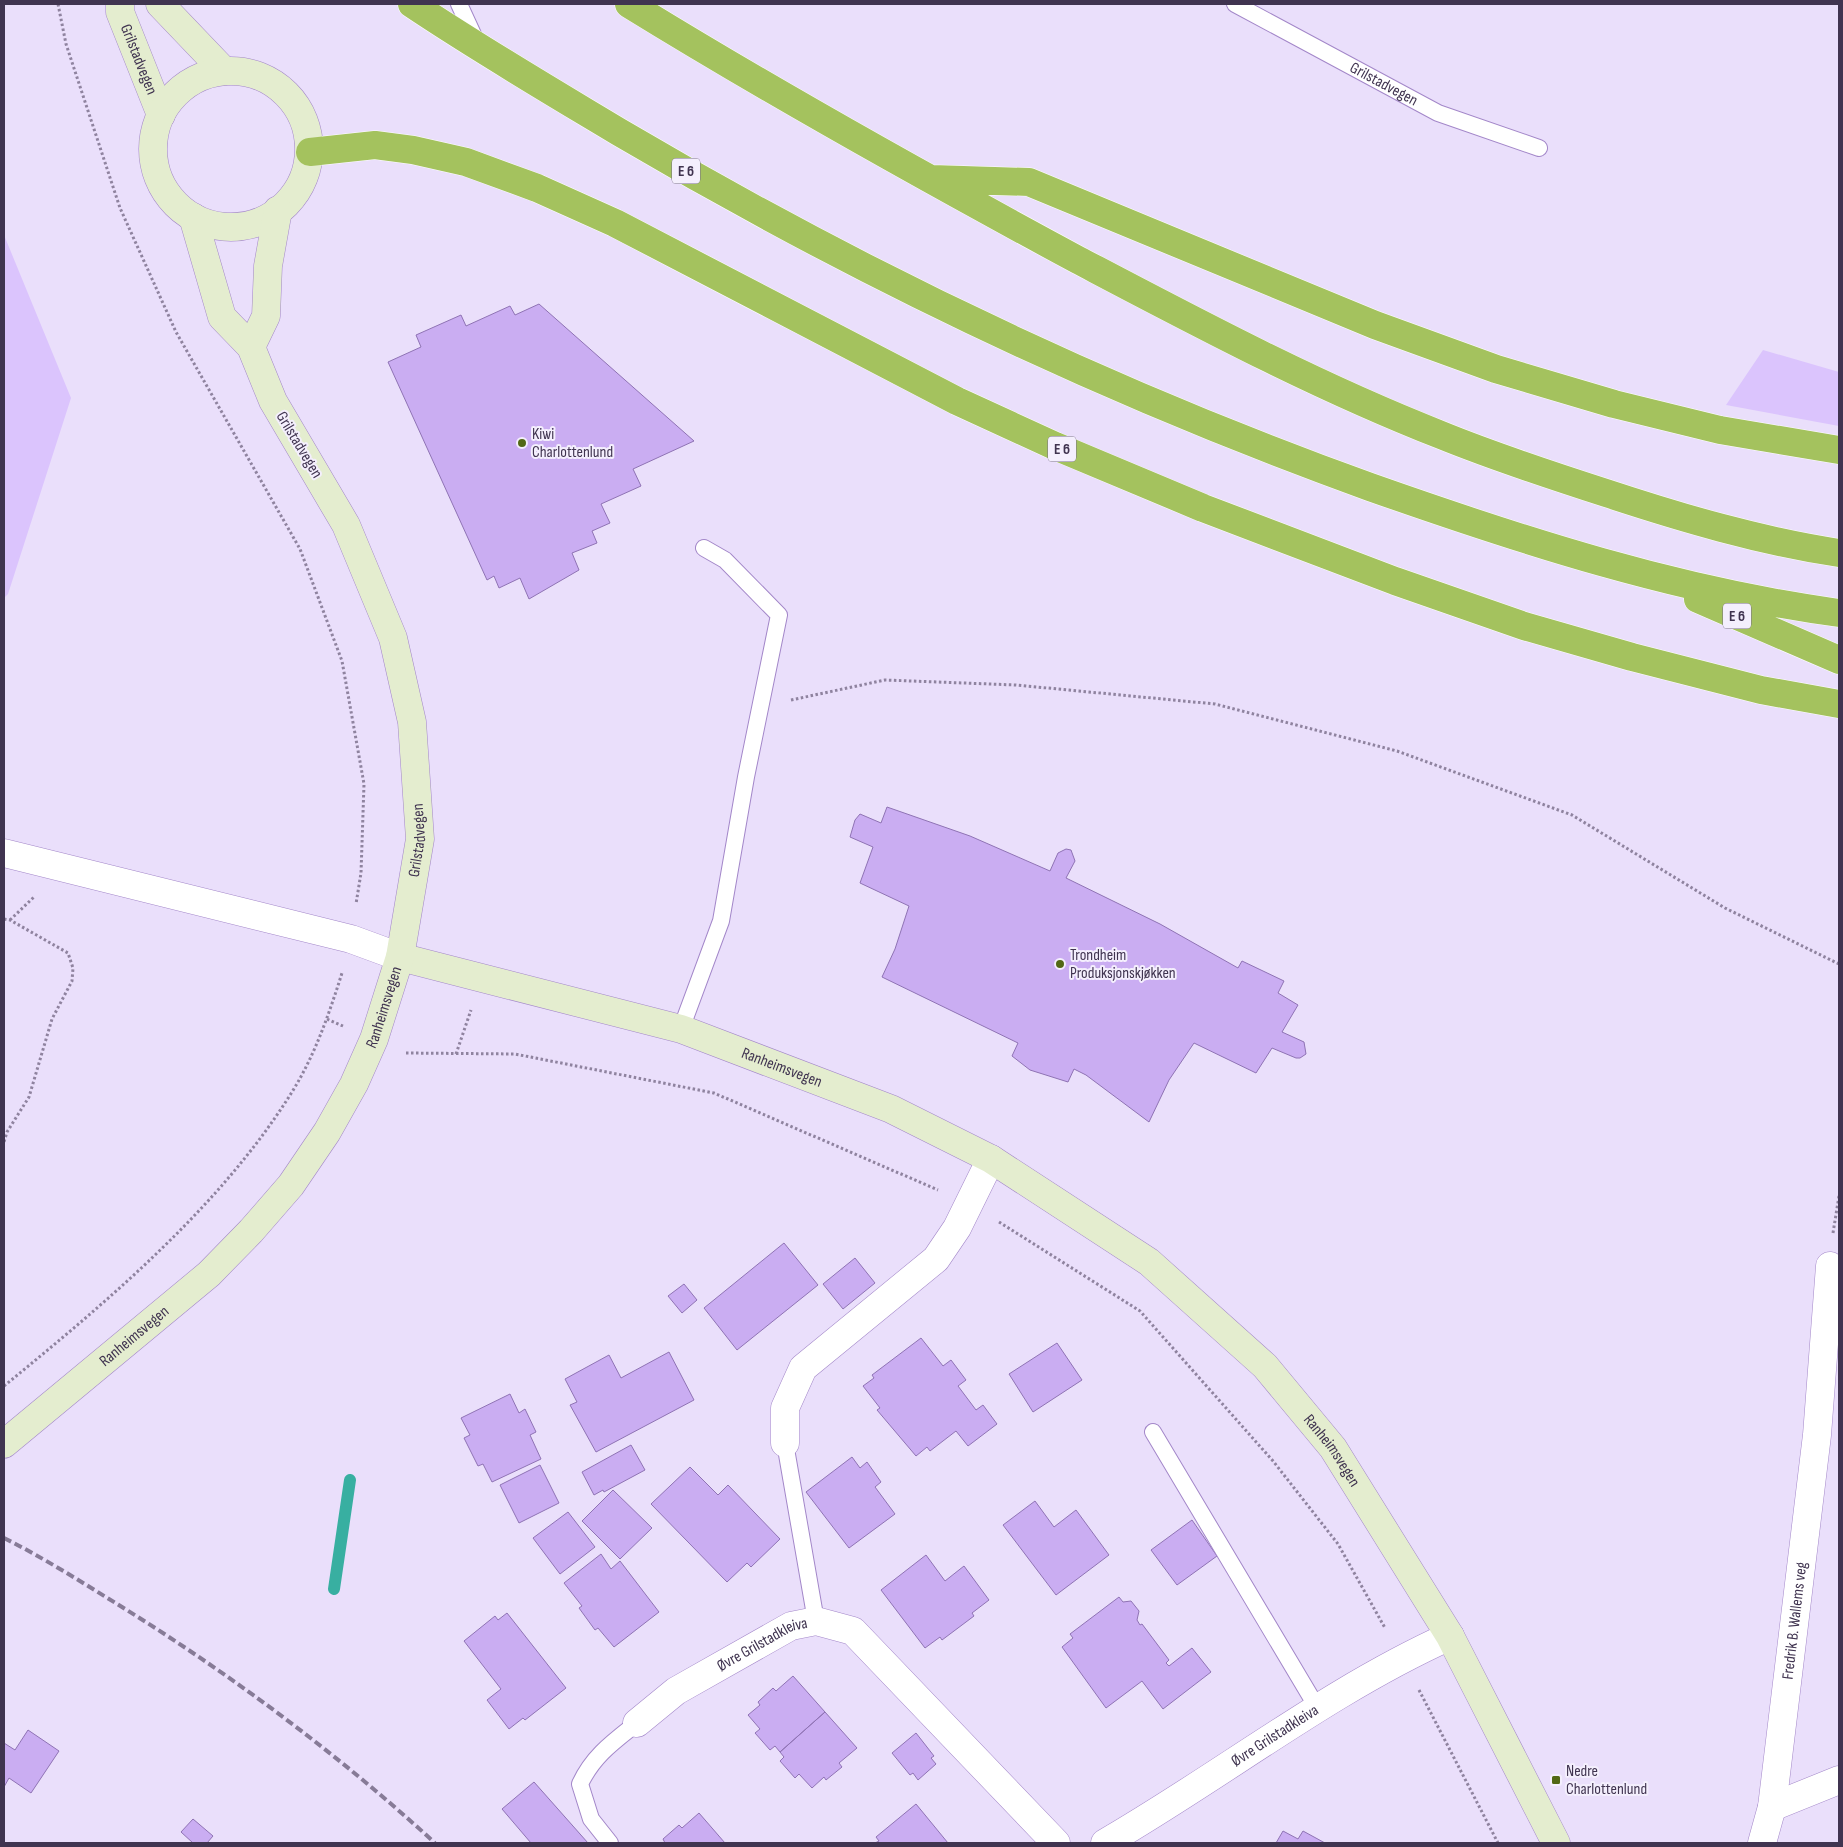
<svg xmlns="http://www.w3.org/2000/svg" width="1843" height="1847" font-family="'Sofia Sans Condensed',sans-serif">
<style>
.green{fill:#dbc4fd}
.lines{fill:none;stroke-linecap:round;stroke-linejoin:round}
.stream{stroke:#38afa1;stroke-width:12}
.building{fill:#caadf2;stroke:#8f73b4}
.lane-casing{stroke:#a387c9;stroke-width:18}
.street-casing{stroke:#a387c9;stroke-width:29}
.secondary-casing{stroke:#a387c9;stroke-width:29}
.highway-casing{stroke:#fff;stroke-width:29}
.path{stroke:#8f839f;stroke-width:3;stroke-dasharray:2.5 2.5;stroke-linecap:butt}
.lane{stroke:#fff;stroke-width:16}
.street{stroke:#fff;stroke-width:28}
.secondary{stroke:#e4edcf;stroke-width:28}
.highway{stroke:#a4c25e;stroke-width:28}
.rail{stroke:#877b97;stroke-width:4;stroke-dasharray:8 4;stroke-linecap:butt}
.poi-dot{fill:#526815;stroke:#f4effd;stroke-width:2}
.labels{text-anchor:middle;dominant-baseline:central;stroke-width:4;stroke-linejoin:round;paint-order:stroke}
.shield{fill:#f4effd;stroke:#766c84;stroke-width:1}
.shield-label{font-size:15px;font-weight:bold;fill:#403450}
.street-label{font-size:16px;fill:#403450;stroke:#f4effd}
.poi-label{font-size:16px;fill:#403450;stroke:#f4effd;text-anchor:start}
</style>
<rect width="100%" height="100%" fill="#eadffb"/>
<path class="green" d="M4 235 71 398 8 594 4 598Z
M1763 350 1839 372V426L1726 405Z"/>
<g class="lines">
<path class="stream" d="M334 1589 350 1480"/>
</g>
<path class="building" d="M539 304 694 441 633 469 641 486 601 504 610 523 592 531 597 543 572 553 579 570 529 599 520 578 499 588 494 576 487 580 388 362 421 347 416 335 461 315 466 326 510 306 515 315Z
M887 807 970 836 1050 871 1058 853 1066 849 1071 850 1075 861 1066 878 1160 924 1238 968 1242 961 1284 981 1278 993 1298 1005 1282 1032 1304 1042 1306 1054 1300 1058H1296L1272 1048 1256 1073 1194 1043 1169 1080 1149 1122 1086 1075 1074 1069 1068 1082 1030 1070 1012 1056 1018 1043 882 977 895 949 909 906 860 883 873 847 850 837 855 820 860 814 881 823Z
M784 1243 818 1285 737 1350 704 1308Z
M855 1258 875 1283 843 1309 823 1284Z
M684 1284 697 1300 682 1313 668 1296Z
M921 1338 943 1366 951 1360 966 1380 958 1386 976 1410 983 1405 997 1424 968 1446 956 1431 930 1451 927 1447 916 1456 877 1410 880 1408 863 1386 874 1378 872 1375Z
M1057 1343 1082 1380 1033 1412 1009 1374Z
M669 1352 694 1400 596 1452 570 1405 577 1402 565 1379 609 1355 621 1378Z
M510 1394 519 1413 525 1409 536 1432 530 1435 541 1459 492 1482 483 1464 478 1466 464 1438 470 1435 461 1418Z
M631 1445 645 1470 604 1492 603 1490 594 1495 582 1472Z
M852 1457 860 1468 867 1462 881 1482 875 1487 895 1514 849 1548 806 1492Z
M540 1465 559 1503 519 1523 500 1485Z
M690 1467 718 1495 728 1485 780 1539 751 1567 747 1563 727 1582 651 1504Z
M613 1490 652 1528 620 1559 582 1521Z
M1035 1501 1054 1527 1076 1510 1109 1555 1056 1595 1003 1525Z
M568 1512 595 1547 560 1574 533 1538Z
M1192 1520 1217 1556 1177 1585 1151 1550Z
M601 1554 611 1569 620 1561 659 1612 614 1647 598 1628 595 1630 579 1608 582 1606 564 1583Z
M926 1555 945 1581 964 1566 989 1600 972 1613 974 1616 942 1640 940 1637 925 1648 881 1590Z
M1119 1597 1123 1602 1131 1601 1139 1611 1137 1620 1140 1625 1142 1624 1169 1660 1166 1663 1169 1666 1192 1648 1211 1672 1163 1709 1142 1681 1106 1708 1062 1647 1073 1638 1070 1634Z
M507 1613 566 1688 525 1720 523 1718 509 1729 487 1700 501 1689 464 1641 495 1616 498 1620Z
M793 1676 825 1712 780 1752 775 1746 770 1750 755 1733 760 1729 748 1715 760 1705 758 1702 773 1688 776 1691Z
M825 1712 857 1748 839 1763 842 1767 826 1780 824 1777 812 1788 799 1774 795 1778 780 1761 784 1757 780 1752Z
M28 1730 59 1751 31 1793 9 1778 4 1787V1743L15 1750Z
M916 1733 934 1756 931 1758 936 1764 918 1780 913 1773 910 1775 892 1753Z
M534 1782 588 1843H531L502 1809Z
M916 1804 948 1843H875L879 1841 876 1837Z
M699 1813 725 1843H665L663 1839 679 1825 682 1828Z
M193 1819 213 1836 207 1843H193L181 1832Z
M1283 1831 1298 1839 1303 1831 1325 1843H1276Z"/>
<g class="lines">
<defs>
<g id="lane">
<path d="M459 4 477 43"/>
<path id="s1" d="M1235 4 1438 113 1539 148"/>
<path d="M681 1029 721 921 746 777 779 615 725 560 704 548"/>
<path d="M1153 1432 1318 1709"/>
<path d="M785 1443 816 1621"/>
<path d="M610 1843 591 1819 580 1784C593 1756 613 1742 637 1723"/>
</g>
<g id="street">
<path d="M4 853 351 939 400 957"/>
<path d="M785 1443V1408L803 1368 936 1259 957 1228 991 1159"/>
<path id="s2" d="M637 1723 676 1691 791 1626 816 1621 853 1631 1056 1843"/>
<path d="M1772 1807 1839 1780"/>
<path id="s3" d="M1105 1843C1221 1776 1328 1691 1450 1636"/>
<path id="s4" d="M1762 1843 1772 1807 1817 1435 1830 1266"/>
</g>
<g id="secondary">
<path id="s5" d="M120 4V12L161 115"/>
<path d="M160 4 224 71"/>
<circle cx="231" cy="149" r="78"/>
<path d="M251 347 266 316 268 266 278 210"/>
<path id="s6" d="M400 957 681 1029 891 1109 991 1159 1149 1262 1265 1366 1333 1448 1450 1636 1556 1843"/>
<path id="s7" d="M4 1444 209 1274 251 1231 291 1185 327 1132 354 1084 374 1039 400 957 420 839 412 722 393 638 346 525 273 401 251 347 222 317 193 217"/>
</g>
<path id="highway" d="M412 4C479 49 549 90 619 132 858 273 1109 393 1370 487 1523 541 1678 591 1839 613
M629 4C775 94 926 178 1078 260 1196 322 1316 386 1441 435 1495 457 1550 475 1606 493 1682 518 1760 541 1839 553
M310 152 375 145 413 150 466 162 537 188 615 223 957 401 1055 446 1203 508 1395 581 1524 626 1632 657 1761 690 1839 704
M932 179 1029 182 1375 325 1496 369 1614 404 1720 430 1839 450
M1698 599 1839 660"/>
</defs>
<use href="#lane" class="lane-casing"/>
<use href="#street" class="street-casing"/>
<use href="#secondary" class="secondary-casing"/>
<use href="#highway" class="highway-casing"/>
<path class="path" d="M58 4 66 44 120 208 176 332 300 549 342 661 364 784 361 873 356 904
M791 700 885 680 1016 685 1215 704 1397 751 1572 815 1725 908 1839 964
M4 919 10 920 68 953 73 968 72 981 52 1019 29 1097 7 1132 4 1142
M10 920 34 897
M327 1019 343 1026
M406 1053 515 1054 714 1093 938 1190
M456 1054 471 1010
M999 1222 1140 1311 1273 1461 1338 1544 1385 1628
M1833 1233 1839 1196
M4 1386C108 1301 221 1206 292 1092 315 1055 329 1014 342 973
M1419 1690 1498 1843"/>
<use href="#lane" class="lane"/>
<use href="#street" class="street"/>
<use href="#secondary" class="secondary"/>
<use href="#highway" class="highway"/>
<path class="rail" d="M4 1538C44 1558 83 1583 122 1607 233 1676 339 1755 435 1843"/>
</g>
<g class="poi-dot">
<circle cx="522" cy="443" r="5"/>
<circle cx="1060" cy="964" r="5"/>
<rect x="1551" y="1775" width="10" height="10" rx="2.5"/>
</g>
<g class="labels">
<g class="shield">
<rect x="672" y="158.5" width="28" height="25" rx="4"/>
<rect x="1048" y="436.5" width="28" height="25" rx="4"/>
<rect x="1723" y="603.5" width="28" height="25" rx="4"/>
</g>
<g class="shield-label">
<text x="686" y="171">E 6</text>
<text x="1062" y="449">E 6</text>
<text x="1737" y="616">E 6</text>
</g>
<g class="street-label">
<text stroke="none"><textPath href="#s5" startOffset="59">Grilstadvegen</textPath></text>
<text stroke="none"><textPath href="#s1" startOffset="169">Grilstadvegen</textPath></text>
<text transform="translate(299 445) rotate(59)">Grilstadvegen</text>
<text stroke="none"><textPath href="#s7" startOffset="760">Grilstadvegen</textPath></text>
<text stroke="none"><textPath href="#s7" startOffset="589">Ranheimsvegen</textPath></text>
<text stroke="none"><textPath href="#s6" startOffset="398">Ranheimsvegen</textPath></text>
<text stroke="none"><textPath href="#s7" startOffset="169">Ranheimsvegen</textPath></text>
<text stroke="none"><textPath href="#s6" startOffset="1079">Ranheimsvegen</textPath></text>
<text stroke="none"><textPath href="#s4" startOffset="225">Fredrik B. Wallems veg</textPath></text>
<text stroke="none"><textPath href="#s2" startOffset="149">Øvre Grilstadkleiva</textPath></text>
<text stroke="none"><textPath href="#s3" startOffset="201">Øvre Grilstadkleiva</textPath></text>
</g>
<g class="poi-label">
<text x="532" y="434">Kiwi<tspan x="532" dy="18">Charlottenlund</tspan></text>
<text x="1070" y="955">Trondheim<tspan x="1070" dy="18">Produksjonskjøkken</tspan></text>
<text x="1566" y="1771">Nedre<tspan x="1566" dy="18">Charlottenlund</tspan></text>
</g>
</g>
<rect width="1843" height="1847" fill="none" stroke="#403450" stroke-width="10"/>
</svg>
